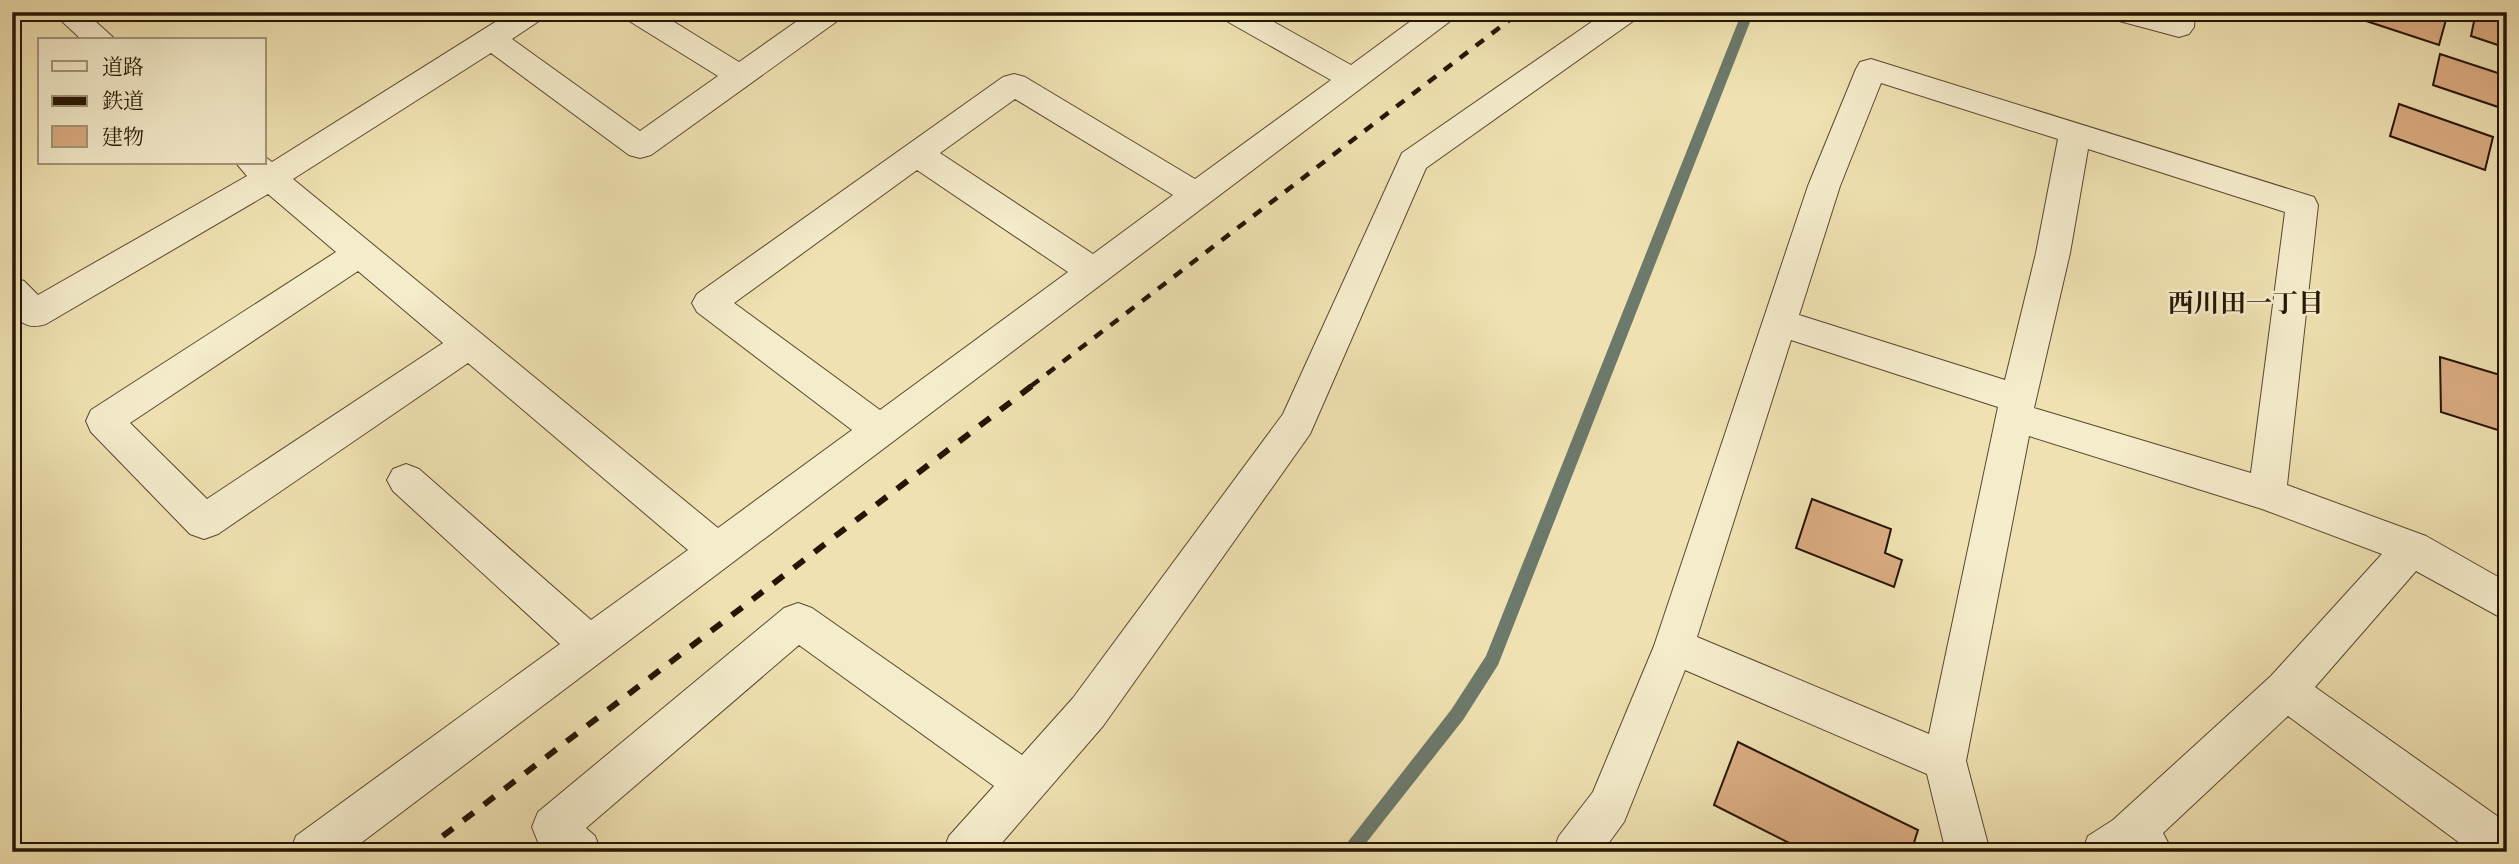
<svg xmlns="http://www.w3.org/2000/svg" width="2519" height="864" font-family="'IM FELL Great Primer','Noto Serif JP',serif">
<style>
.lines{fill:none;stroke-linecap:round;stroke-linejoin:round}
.stream{fill:#6c796b;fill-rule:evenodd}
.building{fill:#dbac82;stroke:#261502;stroke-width:2}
.minor-casing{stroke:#58482e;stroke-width:2}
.minor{fill:#f5eccc;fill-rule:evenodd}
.rail-far1{stroke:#261502;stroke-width:4.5;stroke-dasharray:10 10;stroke-linecap:butt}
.rail{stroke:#261502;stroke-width:6;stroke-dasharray:13 13;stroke-linecap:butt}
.labels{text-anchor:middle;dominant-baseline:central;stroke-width:5;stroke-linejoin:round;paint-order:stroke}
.neighbourhood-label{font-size:26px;font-weight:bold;fill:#261502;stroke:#f5eccc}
</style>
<rect width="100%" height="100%" fill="#efe1b1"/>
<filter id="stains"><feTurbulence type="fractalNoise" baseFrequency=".00286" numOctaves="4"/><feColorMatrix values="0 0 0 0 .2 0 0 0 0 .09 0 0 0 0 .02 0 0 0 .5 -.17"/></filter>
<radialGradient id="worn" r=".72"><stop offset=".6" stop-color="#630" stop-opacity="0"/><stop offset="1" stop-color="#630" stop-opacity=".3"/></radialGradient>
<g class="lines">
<path class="stream" d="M1746 13 1752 17 1498 665 1463 720 1359 852H1340L1451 710 1486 656 1740 17Z"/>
</g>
<path class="building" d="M2352 12H2435L2447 16 2439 45 2351 16Z
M2476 12H2491L2507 17V48L2471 36Z
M2440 54 2507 76V110L2433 85Z
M2399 104 2493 137 2485 170 2390 136Z
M2440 357 2507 377V433L2441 412Z
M1812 499 1891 529 1885 553 1902 560 1894 587 1796 548Z
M1738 742 1918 830 1911 852H1807L1714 805Z"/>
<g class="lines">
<defs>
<path id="minor" d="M52 12H85L116 40H82Z
M511 12H546L542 19 512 39 640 131 718 76 626 19 622 12H658L739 62 810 12H844L840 19 651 155 640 158 629 155 491 53 293 179 718 528 852 430 697 312 692 303 697 294 1003 77 1014 74 1025 77 1195 179 1331 80 1223 19 1219 12H1256L1351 65 1423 12H1457L1453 19 349 852H290L296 836 560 644 393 491 387 480 393 469 406 464 419 469 591 620 688 550 468 363 218 534 204 539 190 534 91 432 86 421 91 410 336 252 268 194 46 324C30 329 23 325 12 313V277L24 281 38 295 247 176 236 163H264V156L272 162ZM1015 99 1173 195 1093 254 940 153ZM917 170 1068 272 880 410 734 303ZM358 271 443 343 207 499 130 423Z
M1606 12H1640L1636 19 1426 168 1310 434 1103 726 994 852H943L949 836 994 786 799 645 586 828 595 836 601 852H548L538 842 532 827 538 812 784 608 798 603 812 608 1022 755 1073 698 1283 414 1402 153Z
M2108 12H2195L2194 27 2189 34 2179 37 2112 19Z
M1871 59 2314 197 2318 205 2287 485 2426 536 2507 582V621L2416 571 2315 687 2507 823V852H2472L2288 716 2163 833 2173 852H2082L2088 836 2113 820 2271 676 2382 554 2262 509 2029 436 1966 761 1990 852H1946L1927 774 1685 670 1624 822 1602 852H1553L1559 836 1593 792 1654 646 1808 186 1856 69 1860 62ZM1881 83 2058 139 2036 253 2005 380 1799 315 1840 186ZM2088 149 2285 212 2251 473 2034 408 2070 253ZM1791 340 1998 407 1929 734 1697 637Z"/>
</defs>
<use href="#minor" class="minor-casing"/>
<use href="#minor" class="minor"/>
<path class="rail-far1" d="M1031 386 1520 12"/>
<path class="rail" d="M422 852 1033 385"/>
</g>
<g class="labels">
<g class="neighbourhood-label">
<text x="2246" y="303">西川田一丁目</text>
</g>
</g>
<rect width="2519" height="864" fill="none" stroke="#efe1b1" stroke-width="42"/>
<rect x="14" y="14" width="2491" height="836" fill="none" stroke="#261502" stroke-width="3.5"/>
<rect x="21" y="21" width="2477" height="822" fill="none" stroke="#261502" stroke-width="2"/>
<rect x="38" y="38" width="228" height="126" fill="#f5eccc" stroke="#a2967b" stroke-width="2"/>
<rect x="52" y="61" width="35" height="10" fill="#f5eccc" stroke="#a2967b" stroke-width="2"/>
<text x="102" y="74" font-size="21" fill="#261502">道路</text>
<rect x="52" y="96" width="35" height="10" fill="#261502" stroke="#a2967b" stroke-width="2"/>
<text x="102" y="108" font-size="21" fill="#261502">鉄道</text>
<rect x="52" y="126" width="35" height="21" fill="#dbac82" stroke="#a2967b" stroke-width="2"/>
<text x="102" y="144" font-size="21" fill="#261502">建物</text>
<rect width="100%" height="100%" filter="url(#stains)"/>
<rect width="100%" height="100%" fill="url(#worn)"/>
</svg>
